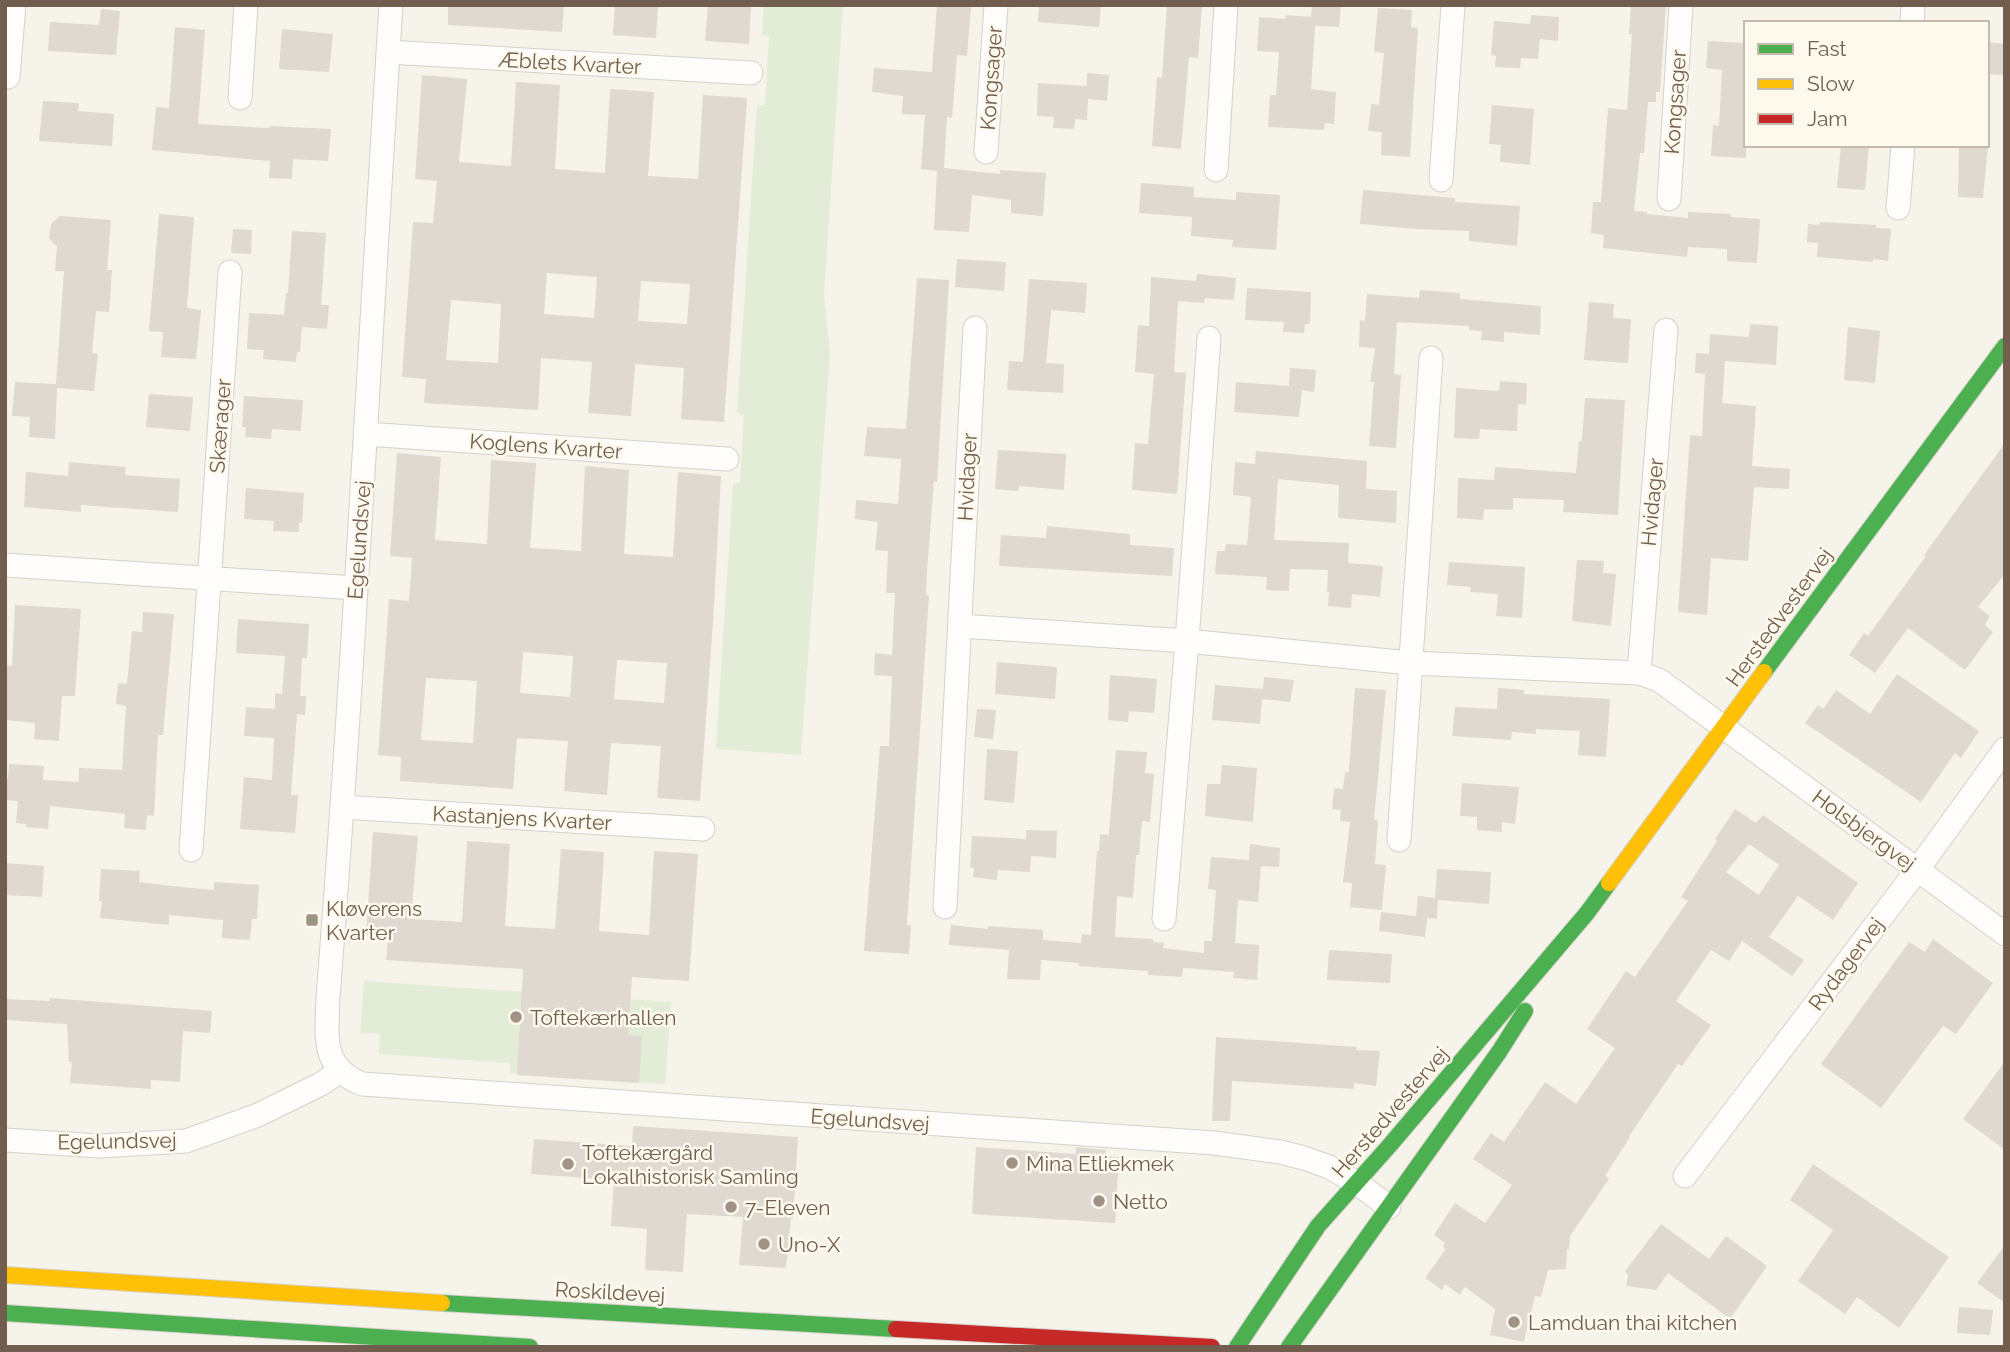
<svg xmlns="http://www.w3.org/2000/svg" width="2010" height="1352" font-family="Raleway,sans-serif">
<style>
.green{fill:#e2ecd7}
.building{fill:#dfd9d1;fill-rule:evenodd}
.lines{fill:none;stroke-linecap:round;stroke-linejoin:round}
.street-casing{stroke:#d5d0c9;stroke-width:25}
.fast-casing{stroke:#d5d0c9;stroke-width:18}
.slow-casing{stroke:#d5d0c9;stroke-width:18}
.jam-casing{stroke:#d5d0c9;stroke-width:18}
.street{stroke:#fefdfc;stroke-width:23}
.fast{stroke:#4caf50;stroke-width:16}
.slow{stroke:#ffc107;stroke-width:16}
.jam{stroke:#c62828;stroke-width:16}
.poi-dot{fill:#a09285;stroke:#fdf9ed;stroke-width:2.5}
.labels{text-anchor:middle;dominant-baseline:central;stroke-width:5;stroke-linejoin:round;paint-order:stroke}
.street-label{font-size:21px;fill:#715e4e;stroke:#fdf9ed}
.poi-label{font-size:21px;fill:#715e4e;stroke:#fdf9ed;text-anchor:start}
</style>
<rect width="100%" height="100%" fill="#f6f3eb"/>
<path class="green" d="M764 5H843L824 295 830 353 801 755 716 749 733 483 740 482 744 415 737 413 757 105H765L769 36 762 35Z
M364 981 671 1002 665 1084 510 1073V1063L379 1054 380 1034 360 1033Z"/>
<path class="building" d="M448 5H564L562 32 448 25Z
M615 5H658L656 38 613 35Z
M708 5H751L749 44 705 41Z
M937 5H971L967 56 957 55 952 118 947 117 944 168 1000 174V170L1046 173 1043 216 1011 213V200L972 195 969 232 934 230 937 171 921 169 925 115 902 114 903 96 872 92 874 68 932 72Z
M1039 5H1101L1099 27 1038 22Z
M1167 5H1202L1198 58 1189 57 1181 149 1152 146 1157 77 1162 78Z
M1312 5H1341L1339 27 1315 26 1311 89 1336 92 1334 124 1325 123 1324 130 1268 127 1270 95H1276L1279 52 1257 51 1259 17 1285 19 1286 15 1311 17Z
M1631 5H1666L1660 92H1656V102H1648L1644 153H1640L1634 211 1647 212V214L1688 218V212L1730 214 1731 217 1760 219 1757 263 1727 261V249L1688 247 1687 257 1603 248 1604 235 1591 233 1593 202H1601L1608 108 1627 110 1632 34H1629Z
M1378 8 1412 10 1411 27 1418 28 1410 157 1381 155 1382 132 1368 131 1371 104 1379 105 1384 53 1374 52Z
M101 9 120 11 116 55 48 51 50 22 99 25Z
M1531 15 1559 17 1558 41 1540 39 1538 59 1521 58 1520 68 1495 67 1496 56 1491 55 1494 21 1530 24Z
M175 27 205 30 198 124 269 128 270 126 331 129 328 161 293 159 292 179 269 178 270 161 152 150 156 107 169 108Z
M282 29 333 34 329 72 279 69Z
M1708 41 1746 43V158L1711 156 1713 125 1719 126 1722 70 1706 68Z
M1987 42 2005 44V75L1987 74Z
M1087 73 1109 75 1107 101 1088 99 1087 120 1075 119 1074 129 1053 128 1054 117 1037 116 1038 83 1087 86Z
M422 75 467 79 459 162 511 166 516 82 560 85 555 169 605 173 610 89 654 92 648 176 698 179 703 95 747 98 724 422 681 419 684 368 635 364 631 416 588 413 592 362 541 358 538 410 424 403 426 379 402 377 413 222 433 223 437 181 415 179ZM547 273 597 277 594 318 544 314ZM641 281 690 284 687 324 638 321ZM451 300 501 304 498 363 446 360Z
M43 101 79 103 78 111 114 114 112 146 39 141Z
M1492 105 1534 109 1530 165 1500 162 1501 145 1489 144Z
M1841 145H1869L1865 190 1837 188Z
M1959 145H1988L1983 198 1958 197Z
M1141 183 1194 187V197L1236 200V192L1280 195 1276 250 1232 247 1233 240 1191 236 1192 217 1139 213Z
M1363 190 1455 198V202L1520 206 1517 246 1469 241V231L1417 229 1360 224Z
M159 214 194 217 187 308 201 310 196 359 161 357 163 332 149 331Z
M60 216 111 220 107 270H112L109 312 96 311 92 353 98 354 94 391 57 388 55 439 29 437 30 417 12 416 15 382 56 384 64 271H55L57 247 49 238 51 224Z
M1820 222 1876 225V228L1891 229 1888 261 1873 259V262L1817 257 1818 243 1807 242 1808 224 1819 225Z
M233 229 252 230 251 254 231 253Z
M292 231 326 233 321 305H329L327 329 302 327 300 352H297L296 362 263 359 264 350 247 349 249 313 284 315 286 293H288Z
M957 259 1006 262 1004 291 955 287Z
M1197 274 1236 278 1234 300 1205 298 1204 303 1178 301 1174 372 1186 373 1177 494 1132 490 1135 443 1148 444 1154 374 1135 372 1138 325 1149 326 1151 277 1196 281Z
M917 278 949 280 937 482 934 481 927 572 926 595H929L907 925H911L909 954 864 951 880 746H889L892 676 874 675 875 653 892 655 895 593H886L888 551 875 550 878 522 855 519 856 500 898 504 901 459 864 456 867 427 906 429Z
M1029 279 1087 283 1085 313 1051 310 1046 363 1064 364 1063 393 1007 390 1009 361 1023 362Z
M1247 288 1311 292 1310 324H1305L1304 333 1283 332 1284 322 1245 320Z
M1420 290 1460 293V299L1541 306 1540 335 1504 332V342L1481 340 1482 331 1469 330V326L1397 322 1394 374 1401 375 1396 448 1369 446 1374 382H1370L1375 348 1359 347 1360 320 1365 321 1367 294 1419 298Z
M1589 302 1614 304 1613 318 1631 319 1628 363 1584 360Z
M1750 324 1778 326 1776 365 1725 361 1722 403 1756 406 1752 466 1790 469 1789 489 1754 487 1748 561 1711 558 1707 615 1678 612 1690 435 1702 436 1705 374 1695 373 1696 353 1709 354 1710 334 1749 337Z
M1848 327 1880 331 1875 383 1844 380Z
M1290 368 1316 370 1314 392 1302 390 1299 417 1234 412 1236 382 1289 386Z
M1500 381 1527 383 1526 405 1518 404 1517 431 1480 429 1479 439 1454 438 1456 388 1499 391Z
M149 394 193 397 190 431 146 427Z
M244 396 303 400 301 431 272 429 271 439 245 437 246 427H242Z
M1585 398 1625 400 1618 515 1563 512 1564 500 1513 498V510L1484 509 1483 520 1457 518 1458 478 1494 480 1495 467 1576 473 1579 441H1582Z
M2005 443V574L1978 607 1990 616 1985 625 1993 632 1965 670 1908 628 1875 673 1849 655 1864 633 1868 636 1926 556 1924 555Z
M998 450 1066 454 1064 490 1019 486 1018 491 995 489Z
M1256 451 1367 461 1366 489 1397 491 1396 523 1338 518 1339 485 1278 479 1274 540 1349 543 1348 563 1383 566 1380 597 1352 594 1351 608 1328 606 1329 592H1327L1328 570 1290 569 1289 591 1266 590 1267 577 1215 574 1217 551H1225L1226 544 1247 545 1251 497 1233 495 1235 462 1255 464Z
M397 453 441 457 435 540 487 544 491 460 536 463 530 548 581 551 585 466 629 470 624 554 673 557 678 472 721 476 713 622 700 801 657 798 661 746 611 743 607 795 564 791 568 741 517 738 513 789 400 781 401 757 378 755 389 599 409 601 412 558 390 556ZM523 652 573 656 570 697 520 693ZM617 660 667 663 664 703 614 699ZM426 678 477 681 473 743 421 740Z
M69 462 126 467 125 475 180 479 178 512 81 505V512L24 507 26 472 68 476Z
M246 488 304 493 302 523H299V532L273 531 274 521 244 519Z
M1047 526 1130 534V545L1174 548 1172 576 999 566 1001 535 1046 538Z
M1577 560 1604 561 1603 573 1616 574 1611 626 1572 621Z
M1449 562 1525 567 1522 618 1496 616 1498 594 1470 592 1471 587 1447 585Z
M15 605 81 609 75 696H62L59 741 34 739 35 723 5 720V665L12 666Z
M143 612 174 614 163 735H158L154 816 147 815 146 830 124 828 125 814 50 806 48 829 26 827V824L16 823 18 801 5 800V778H8L9 764 44 766 43 780 79 782V768L122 770 126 706 116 704 118 683 127 684 132 631 142 632Z
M238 619 309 624 307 658H302L300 696H306L305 715 297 714 291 795H298L295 833 240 829 244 777 272 780 274 738 244 736 246 707 275 709V693L282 694 285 656 236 653Z
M997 662 1057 667 1055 699 995 694Z
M1897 674 1979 731 1961 758 1955 753 1921 802 1805 723 1818 705 1823 709 1836 690 1870 714Z
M1110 675 1157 679 1154 713 1129 711 1128 722 1108 720Z
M1264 677 1294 680 1290 702 1262 699 1260 724 1212 720 1215 685 1263 689Z
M1355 688 1386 690 1374 820H1378L1375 864 1386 865 1382 910 1350 907 1352 883 1343 882 1350 822 1340 821 1341 810 1332 809 1334 788 1343 789 1345 772H1349Z
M1498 688 1524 690V694L1610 699 1606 757 1578 755 1580 731 1536 729V734L1512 732 1511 740 1452 736 1455 707 1497 709Z
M977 709 996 710 993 739 974 737Z
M987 749 1018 751 1014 803 984 800Z
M1116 750 1147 752 1145 773 1154 774 1150 822 1142 821 1139 855H1136L1133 898 1117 896 1115 937 1153 939V942L1164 943 1163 948 1204 953V941H1212L1216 890 1208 889 1211 857 1249 860 1250 844 1280 848 1279 867 1261 866 1258 902 1238 900 1235 943 1259 945 1257 980 1233 978 1234 972 1183 968 1182 977 1148 975V971L1079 966V963L1041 960 1040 980 1007 979 1009 950 949 945 951 925 988 929V926L1043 930V940L1081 943 1082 934 1091 935 1097 851H1099L1100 834 1109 835Z
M1222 765 1257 768 1253 822 1205 816 1207 784H1220Z
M1462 783 1519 787 1515 824 1502 822V832L1477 830V817L1460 816Z
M1735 809 1756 823 1763 815 1858 883 1833 920 1798 896 1769 937 1804 960 1792 976 1742 941 1729 961 1711 950 1676 1001 1711 1025 1682 1066 1678 1064 1629 1136 1630 1137 1605 1176 1609 1179 1570 1236 1569 1249H1567L1566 1269 1548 1270 1541 1297 1535 1296 1524 1342 1490 1335 1495 1309 1465 1287 1460 1295 1445 1284 1442 1290 1425 1278 1446 1249 1443 1247 1445 1243 1434 1235 1455 1203 1485 1223 1512 1185 1473 1159 1491 1133 1504 1142 1545 1082 1576 1104 1615 1048 1587 1029 1626 971 1635 977 1688 901 1681 897 1717 841 1715 839ZM1749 844 1779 865 1759 895 1726 872Z
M1026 830 1057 831 1056 858 1031 856 1030 872 998 870 997 880 973 877 974 868 970 867 972 836 1026 839Z
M373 832 418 836 411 919 462 922 467 841 510 844 505 926 555 929 561 849 604 852 599 931 649 935 654 851 698 854 689 981 632 977 628 1035 642 1036 639 1083 517 1075 523 969 386 960 388 937 366 935Z
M5 863 44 866 42 897 5 895Z
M101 869 140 871 139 882 171 886 214 890V882L259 885 257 919H252L250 940 222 938 223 920 169 915V925L100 918 102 901H99Z
M1437 869 1491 872 1489 904 1438 900 1437 919 1427 918 1425 937 1379 931 1381 912 1416 916 1418 896 1435 898Z
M1933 939 1993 983 1956 1034 1943 1026 1881 1108 1821 1064 1909 942 1925 952Z
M1329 950 1392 954 1390 983 1327 980Z
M50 998 212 1011 210 1033 183 1031 180 1082 151 1080V1089L70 1083 72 1062H69L67 1024 5 1020V999L49 1001Z
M1216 1037 1357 1047 1356 1050 1380 1051 1376 1086 1354 1083V1089L1232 1081 1230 1121H1212Z
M2005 1061V1150L1963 1119Z
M633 1126 798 1137 793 1218H791L786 1268 739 1265 743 1217 687 1214 683 1272 645 1270 647 1229 611 1226 614 1180 531 1174 534 1139 632 1146Z
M976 1147 1076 1154V1147L1106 1150 1105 1156 1119 1157 1115 1223 972 1214Z
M1813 1164 1949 1257 1899 1328 1857 1297 1845 1314 1798 1281 1833 1230 1790 1200Z
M1661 1224 1709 1259 1726 1236 1767 1266 1730 1319 1668 1273 1656 1290 1626 1286 1628 1275 1625 1271Z
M2005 1245V1303L1977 1283Z
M1959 1307 1993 1310 1990 1335 1957 1333Z"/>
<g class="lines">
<defs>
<path id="street" d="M391 5C370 336 354 667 328 997 327 1035 320 1067 362 1084L1214 1143 1280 1152 1304 1158 1329 1167 1357 1183 1389 1207
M1912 23 1913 5
M388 52 751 73
M8 77 14 5
M240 98 246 5
M986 152 996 5
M1216 170 1226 5
M1441 180 1453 5
M1669 199 1681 5
M1898 208 1903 145
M366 434 727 459
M5 565 356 588
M960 626 1187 641 1410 663 1639 673 1659 680 2005 934
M1639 673 1666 330
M342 807 703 829
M1399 840 1431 358
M191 850 230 272
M945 907 975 328
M1164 919 1187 641 1209 338
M5 1140 100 1146 186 1141 258 1115 321 1084 340 1071
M1685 1176 1918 869 2005 749"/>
<path id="fast" d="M1764 672 2005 346
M442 1303 896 1329
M5 1313 530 1347
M1237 1347 1318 1226 1390 1145 1587 913 1609 883
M1289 1347 1499 1052 1525 1011"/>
<path id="slow" d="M1609 883 1764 672
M5 1275 442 1303"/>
<path id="jam" d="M896 1329 1212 1347"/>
</defs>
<use href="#street" class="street-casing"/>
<use href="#fast" class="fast-casing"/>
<use href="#slow" class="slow-casing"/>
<use href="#jam" class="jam-casing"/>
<use href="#street" class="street"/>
<use href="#fast" class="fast"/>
<use href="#slow" class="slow"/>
<use href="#jam" class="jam"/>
</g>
<g class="poi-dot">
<rect x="305" y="913" width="14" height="14" rx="3.5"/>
<circle cx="516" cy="1017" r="7"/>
<circle cx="1012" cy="1163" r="7"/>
<circle cx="568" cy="1164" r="7"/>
<circle cx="1099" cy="1201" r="7"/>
<circle cx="731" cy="1207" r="7"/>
<circle cx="764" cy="1244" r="7"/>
<circle cx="1514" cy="1322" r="7"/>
</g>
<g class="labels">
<g class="street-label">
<text transform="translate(570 63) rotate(3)">Æblets Kvarter</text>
<text transform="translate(991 78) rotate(-86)">Kongsager</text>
<text transform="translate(1675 102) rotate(-86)">Kongsager</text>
<text transform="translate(220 426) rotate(-86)">Skærager</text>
<text transform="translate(546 446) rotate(4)">Koglens Kvarter</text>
<text transform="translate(967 477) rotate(-87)">Hvidager</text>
<text transform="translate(1652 502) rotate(-85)">Hvidager</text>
<text transform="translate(359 540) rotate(-86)">Egelundsvej</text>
<text transform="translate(1779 617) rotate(-54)">Herstedvestervej</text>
<text transform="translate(522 818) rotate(3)">Kastanjens Kvarter</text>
<text transform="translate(1864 830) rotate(36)">Holsbjergvej</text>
<text transform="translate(1846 964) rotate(-53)">Rydagervej</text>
<text transform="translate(1390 1112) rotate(-49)">Herstedvestervej</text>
<text transform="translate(870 1120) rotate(4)">Egelundsvej</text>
<text transform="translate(117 1141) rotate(-1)">Egelundsvej</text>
<text transform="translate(610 1292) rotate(3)">Roskildevej</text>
</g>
<g class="poi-label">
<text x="326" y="908">Kløverens<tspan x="326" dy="24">Kvarter</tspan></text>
<text x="530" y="1017">Toftekærhallen</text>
<text x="582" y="1152">Toftekærgård<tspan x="582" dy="24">Lokalhistorisk Samling</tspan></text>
<text x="1026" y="1163">Mina Etliekmek</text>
<text x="1113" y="1201">Netto</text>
<text x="745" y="1207">7-Eleven</text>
<text x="778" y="1244">Uno-X</text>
<text x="1528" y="1322">Lamduan thai kitchen</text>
</g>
</g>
<rect width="2010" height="1352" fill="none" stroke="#715e4e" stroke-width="14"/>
<rect x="1744" y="21" width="245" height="126" fill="#fdf9ed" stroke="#c5bbad" stroke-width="2"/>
<rect x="1758" y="44" width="35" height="10" fill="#4caf50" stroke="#c5bbad" stroke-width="2"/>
<text x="1807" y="56" font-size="21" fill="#715e4e">Fast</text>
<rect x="1758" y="79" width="35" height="10" fill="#ffc107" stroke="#c5bbad" stroke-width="2"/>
<text x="1807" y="91" font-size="21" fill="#715e4e">Slow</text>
<rect x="1758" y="114" width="35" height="10" fill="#c62828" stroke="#c5bbad" stroke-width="2"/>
<text x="1807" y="126" font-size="21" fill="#715e4e">Jam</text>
</svg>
